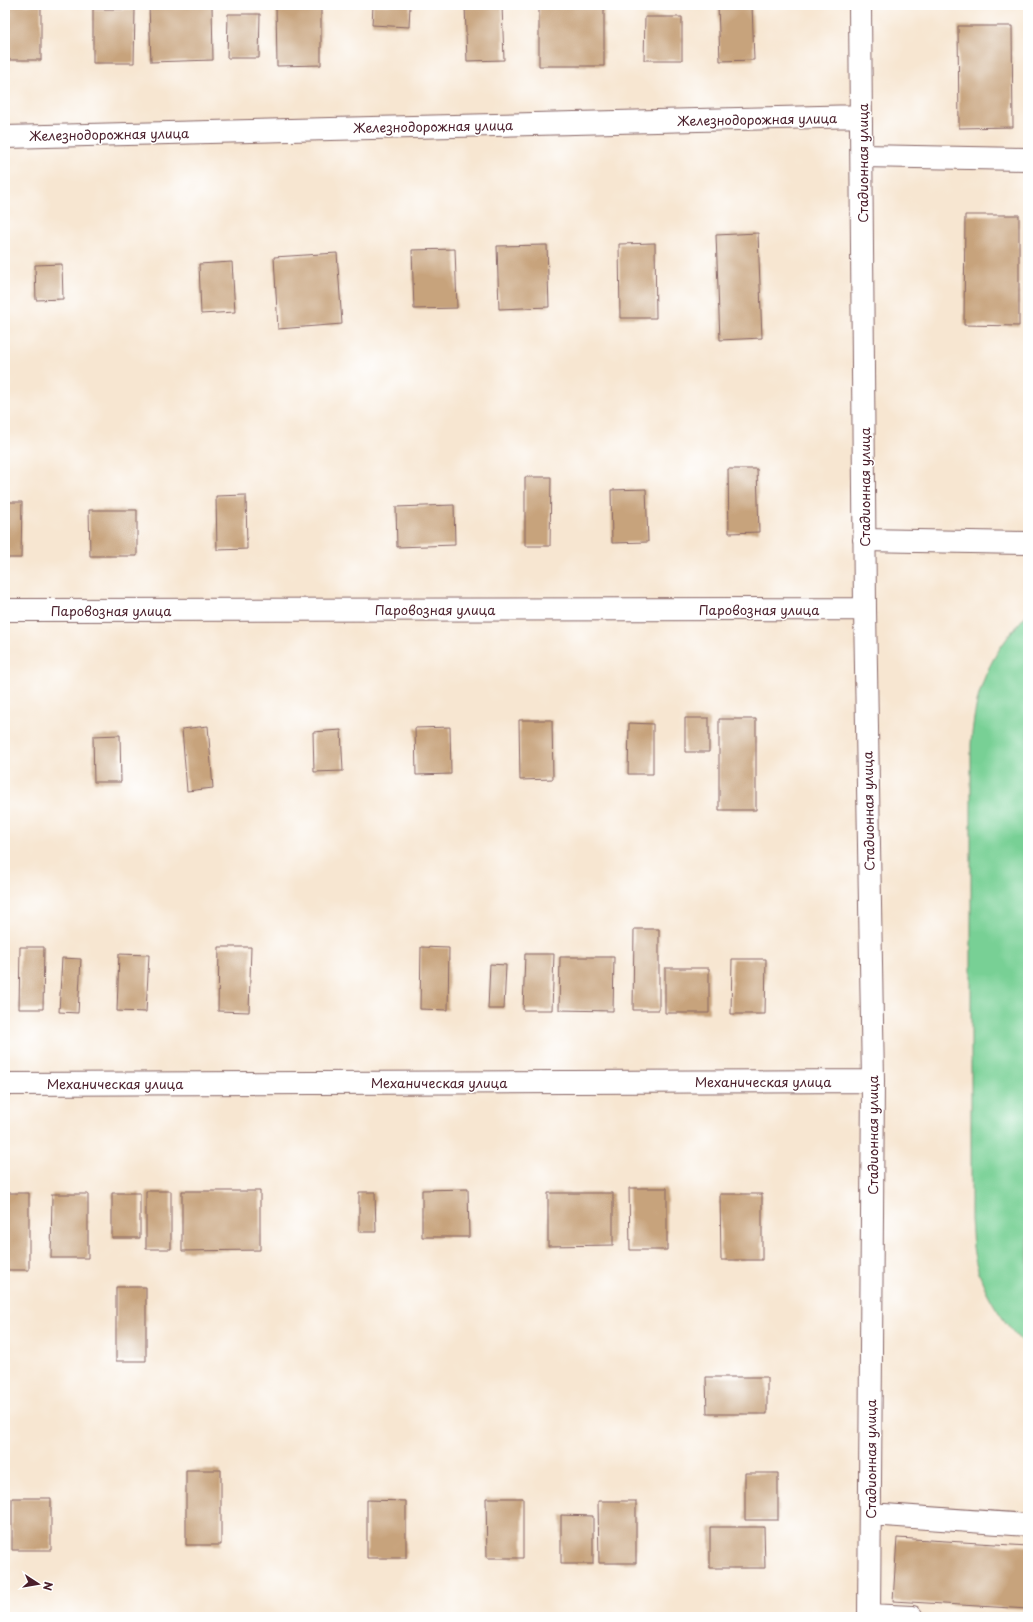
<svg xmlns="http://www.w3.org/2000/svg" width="1033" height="1622" font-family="'Playpen Sans',sans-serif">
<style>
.green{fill:#78d095;stroke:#617860}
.building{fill:#c7a37c}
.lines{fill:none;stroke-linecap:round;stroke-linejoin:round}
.minor-casing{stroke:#876565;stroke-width:24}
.minor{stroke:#fff;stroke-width:22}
.labels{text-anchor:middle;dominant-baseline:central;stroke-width:3;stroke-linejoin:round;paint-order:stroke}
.street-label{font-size:13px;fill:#4a1f2b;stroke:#fff}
</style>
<rect width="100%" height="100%" fill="#fff"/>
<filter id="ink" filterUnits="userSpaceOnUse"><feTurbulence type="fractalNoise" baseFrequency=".025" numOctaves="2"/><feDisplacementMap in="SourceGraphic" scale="8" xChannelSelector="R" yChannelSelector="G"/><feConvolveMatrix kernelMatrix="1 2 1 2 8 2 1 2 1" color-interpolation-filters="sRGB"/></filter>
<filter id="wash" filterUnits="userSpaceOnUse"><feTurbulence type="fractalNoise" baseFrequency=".012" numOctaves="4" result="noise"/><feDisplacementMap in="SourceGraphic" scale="16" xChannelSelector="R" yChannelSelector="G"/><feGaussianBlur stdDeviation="0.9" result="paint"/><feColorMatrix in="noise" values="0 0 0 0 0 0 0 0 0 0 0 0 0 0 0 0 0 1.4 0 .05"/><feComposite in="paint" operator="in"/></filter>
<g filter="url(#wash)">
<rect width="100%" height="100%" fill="#f7e6d1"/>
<path class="green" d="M1028 613V1349C1002 1321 978 1287 973 1247 972 1238 972 1228 971 1219V744C976 686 988 657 1028 613Z"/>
<g id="blocks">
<path class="building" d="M5 5H41V60H5Z
M149 5H212L213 60 151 62Z
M276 5H321V65L277 66Z
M373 5H410L409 27 372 25Z
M465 5H502L504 60 467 61Z
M539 5H604V66H539Z
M718 5H752L754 60 720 61Z
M960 5H1017V7L960 9Z
M93 9H135L134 63H93Z
M228 14H260L259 58H227Z
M645 17H682V60H644Z
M958 26H1012L1013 127 959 128Z
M965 215H1019V326L964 325Z
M758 233 762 338 720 340 716 235Z
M655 243 656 318H620L619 244Z
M547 245 549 307 499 309 497 246Z
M455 249 457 308 414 309 412 250Z
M337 253 342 324 278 329 274 257Z
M232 262 235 312 201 314 199 264Z
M62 264 63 299 36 300 35 265Z
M728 469H757L759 532 729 533Z
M525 477H551L550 546H525Z
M646 489 648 542 612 543 611 490Z
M246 495 247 549 217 550 216 496Z
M5 502H22L21 558H5Z
M454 505 455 545 397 547 396 507Z
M89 510H137V556H90Z
M685 718H709V752H685Z
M719 719H756V810H719Z
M519 720H552L553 779 520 780Z
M629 723 653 724V774H628Z
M208 726 213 788 187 791 182 729Z
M450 727 451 774 416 775 415 728Z
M341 730 343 771 314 772 313 732Z
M120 735 121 782H94L93 736Z
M634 929H659V1010H633Z
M20 947H44L43 1009H19Z
M219 947H251L249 1012 218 1011Z
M421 947 449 948 448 1010 420 1009Z
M119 954 149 955 146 1012 117 1011Z
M525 954H554L552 1010H523Z
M560 957H614L613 1011 559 1010Z
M62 958 81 959 78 1013 59 1012Z
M732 959H766L765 1014H731Z
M490 964 506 965 504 1009H488Z
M665 968H709V1013H665Z
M629 1188H667V1250H630Z
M468 1189 469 1237H422V1190Z
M146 1191H171V1249H146Z
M182 1191H260V1250L182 1251Z
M359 1192H375L376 1232H359Z
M5 1193H29V1270H5Z
M112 1193H140V1238H112Z
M548 1193H613V1245L548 1246Z
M52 1194H88V1258H51Z
M720 1194H762V1260H721Z
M116 1287H146V1361H116Z
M706 1377H767V1414H707Z
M186 1470H221V1545H186Z
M745 1473H778V1520H745Z
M12 1498H51V1550H12Z
M486 1498H523V1558H487Z
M367 1500 406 1501V1558H367Z
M598 1501H636V1563H599Z
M561 1515 593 1516V1564H561Z
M710 1527H764L765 1568H710Z
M897 1538 1028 1546V1609L893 1601Z"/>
</g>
</g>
<g filter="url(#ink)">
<use href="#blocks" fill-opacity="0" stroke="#876565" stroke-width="1"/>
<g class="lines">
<defs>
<path id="minor" d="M860 5 865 609 873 1081 869 1617
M5 137 861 116
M862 156 1028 159
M864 540 1028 543
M5 610 865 609
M5 1084 873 1081
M870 1514 1028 1525
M869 1615 912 1617"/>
</defs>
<use href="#minor" class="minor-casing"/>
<use href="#minor" class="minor"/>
</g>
</g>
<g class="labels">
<g class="street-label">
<text transform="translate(757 119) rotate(-1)">Железнодорожная улица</text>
<text transform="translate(433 126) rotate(-1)">Железнодорожная улица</text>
<text transform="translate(109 134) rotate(-1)">Железнодорожная улица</text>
<text transform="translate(862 163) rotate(-90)">Стадионная улица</text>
<text transform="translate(864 487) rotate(-90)">Стадионная улица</text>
<text x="435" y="609">Паровозная улица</text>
<text x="759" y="609">Паровозная улица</text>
<text x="111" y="610">Паровозная улица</text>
<text transform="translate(868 811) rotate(-91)">Стадионная улица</text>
<text x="763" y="1081">Механическая улица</text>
<text x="439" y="1082">Механическая улица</text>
<text x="115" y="1083">Механическая улица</text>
<text transform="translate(872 1135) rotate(-90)">Стадионная улица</text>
<text transform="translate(870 1459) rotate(-90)">Стадионная улица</text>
</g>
</g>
<rect width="1033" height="1622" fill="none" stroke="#fff" stroke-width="20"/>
<g transform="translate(38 1584) rotate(102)" stroke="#ffffff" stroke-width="3" paint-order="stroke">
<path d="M0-3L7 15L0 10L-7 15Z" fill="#4a1f2b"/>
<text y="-6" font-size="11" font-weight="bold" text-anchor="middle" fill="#4a1f2b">N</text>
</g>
</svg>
